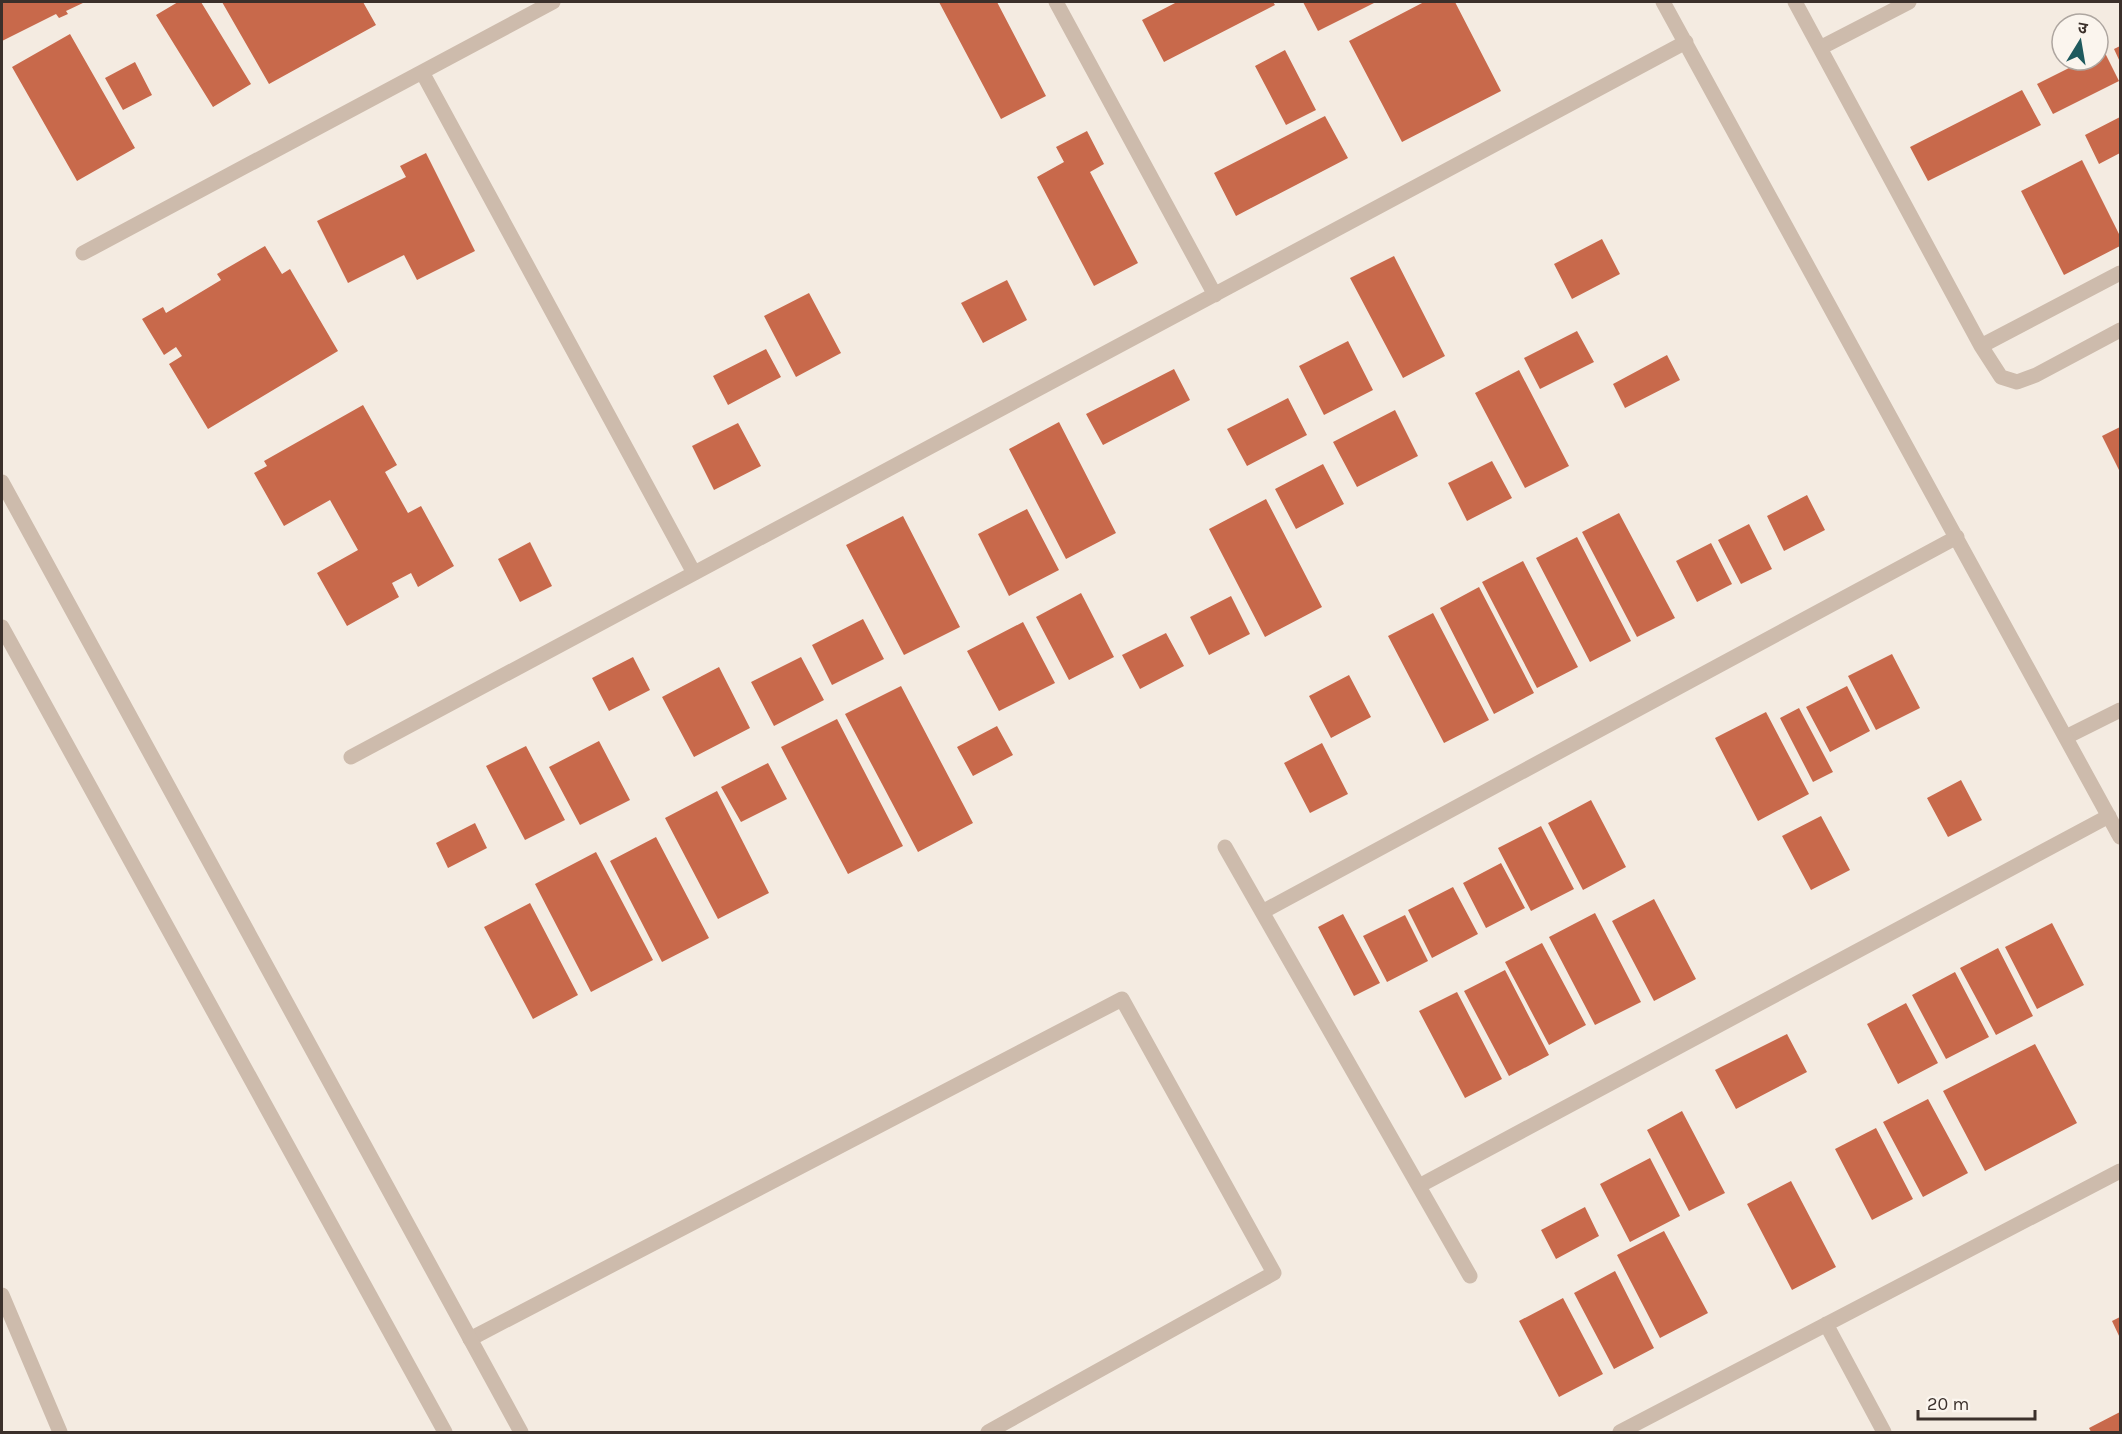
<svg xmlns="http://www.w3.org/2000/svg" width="2122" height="1434" font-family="Karla,'Noto Sans Devanagari',sans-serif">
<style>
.building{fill:#c8694b}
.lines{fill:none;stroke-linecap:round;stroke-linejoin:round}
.service{stroke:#cdbbac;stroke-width:15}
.minor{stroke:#cdbbac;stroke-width:15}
.tertiary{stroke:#cdbbac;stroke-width:15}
</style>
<rect width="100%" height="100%" fill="#f4ebe1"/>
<path class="building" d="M2 2H85L66 11 68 14 59 18 56 14 2 41Z
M178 2H201L251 84 213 107 156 15Z
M222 2H363L376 25 269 84Z
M939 2H997L1046 96 1001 119Z
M1177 2H1273L1275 5 1164 62 1142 20Z
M1303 2H1376L1318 31Z
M1424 2H1455L1501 91 1402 142 1349 41Z
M70 34 135 148 77 181 12 67Z
M2120 46V62L2114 49Z
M1285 50 1316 110 1286 125 1255 66Z
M2104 51 2119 81 2053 114 2037 84 2085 60H2098V54Z
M135 62 152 95 123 110 105 78Z
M2022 90 2041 125 1928 181 1910 147Z
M1325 116 1348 158 1236 216 1214 173Z
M2120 117V153L2099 164 2085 135Z
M1087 131 1104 164 1090 172 1138 263 1094 286 1037 177 1064 162 1056 147Z
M426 153 475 251 417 280 404 255 348 283 317 221 406 177 400 166Z
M2082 160 2120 236V246L2064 275 2021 191Z
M1602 239 1620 274 1572 299 1554 264Z
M265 246 282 274 290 269 338 351 208 429 169 364 182 356 176 347 164 355 142 319 163 307 166 313 221 280 217 274Z
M1394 256 1445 356 1403 378 1350 278Z
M1007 280 1027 320 983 343 961 303Z
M809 293 841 353 796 377 764 316Z
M1577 331 1594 362 1540 389 1524 358Z
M1348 341 1373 390 1324 415 1299 366Z
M766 349 781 377 728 405 713 376Z
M1667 355 1680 380 1625 408 1613 384Z
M1174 369 1190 400 1103 445 1086 414Z
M1519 370 1569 466 1525 488 1475 393Z
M1288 398 1307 435 1247 466 1227 429Z
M363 405 397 465 385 472 408 513 421 506 454 566 418 587 411 573 392 583 399 597 347 626 317 573 358 550 330 500 284 526 254 473 267 466 264 461Z
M1395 410 1418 456 1357 487 1333 442Z
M1059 422 1116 533 1066 559 1009 449Z
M738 423 761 466 714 490 692 446Z
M2120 427V472L2102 436Z
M1492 461 1512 498 1467 521 1448 483Z
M1323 464 1344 504 1296 529 1275 489Z
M1807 495 1825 530 1784 551 1767 516Z
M1266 499 1322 607 1265 637 1209 529Z
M1027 509 1059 570 1009 596 978 534Z
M1619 513 1675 618 1637 637 1582 532Z
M903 516 960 627 904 655 846 545Z
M1749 524 1772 569 1741 584 1718 540Z
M1577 537 1631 641 1590 662 1536 558Z
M530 542 552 586 520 602 498 559Z
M1711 543 1732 584 1697 602 1676 561Z
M1523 561 1578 667 1537 688 1482 582Z
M1479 587 1534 693 1494 714 1440 608Z
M1081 593 1114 657 1069 680 1036 617Z
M1231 596 1250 634 1209 655 1190 617Z
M1433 613 1489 720 1444 743 1388 636Z
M863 619 884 659 832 685 812 645Z
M1023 622 1055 683 999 711 967 651Z
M1166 633 1184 666 1140 689 1122 655Z
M1892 654 1920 708 1876 730 1848 676Z
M633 657 650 690 609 711 592 678Z
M801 657 824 700 774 726 751 682Z
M719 667 750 728 694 757 662 697Z
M1349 675 1371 717 1331 738 1309 696Z
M901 686 973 823 918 852 845 714Z
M1847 686 1870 731 1830 752 1806 707Z
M1799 708 1833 772 1813 782 1780 718Z
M1766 712 1809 794 1758 821 1715 738Z
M837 719 903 846 848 874 781 747Z
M997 726 1013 755 973 776 957 747Z
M599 741 630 800 580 825 549 767Z
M1322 743 1348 794 1310 813 1284 763Z
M526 746 565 820 525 840 486 766Z
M768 763 787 799 741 822 721 787Z
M1961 780 1982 820 1948 837 1927 798Z
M717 791 769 893 718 919 665 818Z
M1591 800 1626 867 1583 890 1548 823Z
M1821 816 1850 870 1811 890 1782 836Z
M475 823 487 848 448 868 436 843Z
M1541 826 1574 889 1531 911 1498 848Z
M656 837 709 938 662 962 610 861Z
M596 852 653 960 591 992 535 884Z
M1501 863 1525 908 1486 928 1463 883Z
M1453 887 1478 934 1432 958 1408 910Z
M1654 899 1696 979 1654 1001 1612 921Z
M530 903 578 995 533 1019 484 927Z
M1595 913 1641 1002 1595 1025 1549 937Z
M1343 914 1380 983 1354 996 1318 927Z
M1405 915 1428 961 1387 982 1363 936Z
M2052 923 2084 985 2037 1009 2005 947Z
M1542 943 1586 1025 1549 1045 1505 962Z
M1998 948 2033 1016 1996 1035 1960 968Z
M1505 970 1549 1055 1509 1076 1464 991Z
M1955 972 1989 1037 1946 1059 1912 995Z
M1457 992 1502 1079 1465 1098 1419 1011Z
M1906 1003 1938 1063 1898 1084 1867 1024Z
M1787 1034 1807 1072 1736 1109 1715 1070Z
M2035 1044 2077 1123 1985 1171 1943 1091Z
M1928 1099 1968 1173 1923 1197 1883 1122Z
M1682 1111 1725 1193 1689 1211 1647 1130Z
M1876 1128 1913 1199 1872 1220 1835 1149Z
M1650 1158 1680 1216 1630 1242 1600 1184Z
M1791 1181 1836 1267 1792 1290 1747 1204Z
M1585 1207 1599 1236 1556 1259 1541 1230Z
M1664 1231 1708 1313 1660 1338 1617 1255Z
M1615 1271 1654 1348 1614 1369 1574 1293Z
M1563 1298 1603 1374 1559 1397 1519 1321Z
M2120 1317V1338L2112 1321Z
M2120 1412V1432H2091L2089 1428Z"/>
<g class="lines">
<path class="service" d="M2066 737 2120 710"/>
<path class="minor" d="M1056 2 1215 295
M1663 2 2120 837
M1795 2 1981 346 2001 377 2017 382 2036 375 2120 330
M1820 48 1909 2
M422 72 694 573
M83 253 553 2
M1981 346 2120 273
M351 757 1686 42
M1225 847 1470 1276
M1262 912 1957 537
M1419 1186 2109 816
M1826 1324 1884 1432
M470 1339 1122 999 1274 1273 988 1432
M1620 1432 2120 1171"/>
<path class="tertiary" d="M2 482 521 1432
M2 627 445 1432
M2 1295 60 1432"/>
</g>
<rect width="2122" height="1434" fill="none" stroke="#3b302b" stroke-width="6"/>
<g transform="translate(2080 42) rotate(11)"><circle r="28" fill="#fbf5ee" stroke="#aea6a0" stroke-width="1.5"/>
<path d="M0-4.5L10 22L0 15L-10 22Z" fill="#1f5a5e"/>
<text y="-9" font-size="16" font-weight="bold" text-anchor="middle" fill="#3b302b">उ</text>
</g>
<path d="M1918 1410v9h117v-9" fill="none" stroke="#3b302b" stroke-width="3"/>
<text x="1927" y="1410" font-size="18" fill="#3b302b" stroke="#fbf5ee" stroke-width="4.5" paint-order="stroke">20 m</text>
</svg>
